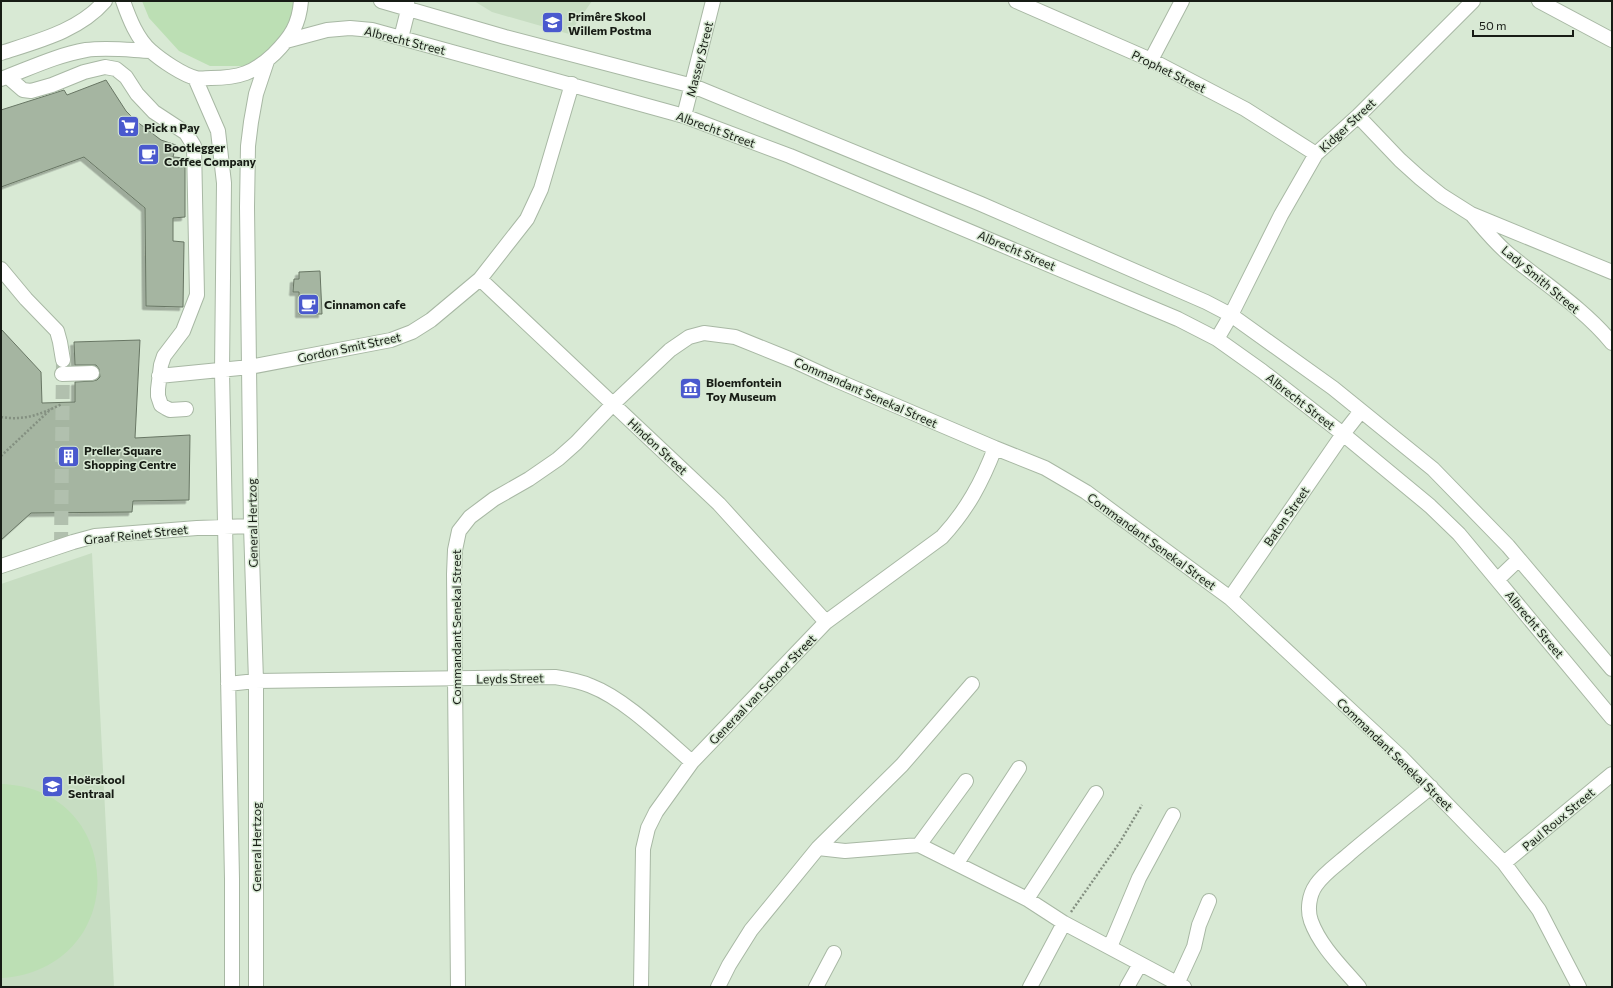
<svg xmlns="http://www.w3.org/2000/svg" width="1613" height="988" font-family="Commissioner,sans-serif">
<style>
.built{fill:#c7ddc2}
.green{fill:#bcdfb4}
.building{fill:#a5b5a1;stroke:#687664;filter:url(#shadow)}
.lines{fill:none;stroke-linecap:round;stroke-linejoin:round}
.minor-tunnel{stroke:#b1c0ae;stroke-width:14;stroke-dasharray:14 7;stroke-linecap:butt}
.minor-casing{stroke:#a8b8a4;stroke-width:16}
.path{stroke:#849081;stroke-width:2.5;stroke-dasharray:2 2;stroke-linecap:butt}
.minor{stroke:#fff;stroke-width:14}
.labels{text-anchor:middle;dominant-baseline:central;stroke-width:3;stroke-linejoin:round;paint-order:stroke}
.poi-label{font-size:12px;font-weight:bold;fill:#171c15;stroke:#d8e9d4;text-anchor:start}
.street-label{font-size:12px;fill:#171c15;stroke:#d8e9d4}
</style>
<defs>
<filter id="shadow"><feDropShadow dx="-3.5" dy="3.5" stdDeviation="0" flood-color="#0004"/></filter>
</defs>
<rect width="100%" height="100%" fill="#d8e9d4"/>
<path class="built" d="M474 1H592L569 34 492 12Z
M92 553 114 987H1V584Z"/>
<path class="green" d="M142 1H299L297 17 277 49 247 66H210L179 51 149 18Z
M1 784C127 788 132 968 2 978Z"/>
<path class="building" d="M106 80 126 111 136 121 161 140 176 145 173 157 185 158V217L173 218V241L184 242 183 307 146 306 145 208 84 157 1 187V110L64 90 67 95Z
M320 271 322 314H299V292H293L294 279H299V272Z
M1 329 41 372 42 403 75 402V382L93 381 97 380 100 377 99 369 96 365H75L74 342 140 340 135 438 190 435 189 500 133 501 132 512 31 513 1 540Z"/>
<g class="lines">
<path class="minor-tunnel" d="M61 546 63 363"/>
<defs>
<path id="minor" d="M123 1C129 18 137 39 151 51 161 60 183 75 196 78 200 79 206 78 211 78 239 78 254 73 274 54 291 37 299 25 301 1
M381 1 505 37 693 86 981 204 1206 302 1231 315 1333 388 1433 469 1508 546 1612 669
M1016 1 1151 60 1245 109 1316 154
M1539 1 1612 40
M401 38 408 10 407 1
M286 41 327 30 350 28 372 30 684 116 790 156 1178 319 1217 339 1262 371 1343 434 1430 506 1459 534 1612 718
M1 53C38 41 79 31 105 1
M1151 60 1182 1
M8 77 23 90 31 91 52 85 84 72 105 67 116 69 126 77 137 94 154 112 186 133 194 146 197 295 183 331 164 356 161 365 158 389V396L161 405 166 408 170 410 186 409
M195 78 218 131 224 183 222 371 232 879V987
M1 79C28 69 57 55 86 50 107 47 129 50 151 51
M684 116 713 1
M1358 116 1400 160 1420 178 1441 195 1471 214 1612 272
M1473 216C1485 230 1497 245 1511 256 1545 284 1584 309 1612 343
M1 269 26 299 57 331 60 342 63 360
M480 279 719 504 826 622
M1217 339 1231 315 1281 215 1316 154 1358 116 1473 1
M62 374 92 373
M159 376 250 367 391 340 412 332 431 320 480 279 527 219 541 189 572 84
M1 566 73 542 95 536 197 528 251 526
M1498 579 1519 559
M1230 598 1343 434 1361 411
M228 684 256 681 555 677C568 679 580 681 591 686 625 699 664 738 692 762
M919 845 966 781
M818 848 845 851 919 845 1027 899 1064 923 1184 987
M957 863 1019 768
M1504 863 1612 774
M1027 899 1096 793
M1110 947 1139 878 1173 815
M1177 984 1194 947 1199 925 1209 901
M256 987V681L251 526 247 207 248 146 251 122 256 94 267 61
M458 987 454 574 455 550 459 531 470 517 494 499 529 479 558 459 576 443 613 404 670 350 689 337 704 333 735 337 792 360 831 378 995 448 1045 468 1086 492 1230 598 1401 757 1504 863 1539 910 1579 987
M641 987 643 849 648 828 656 812 692 762 826 622 942 537C967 510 982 482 995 448
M718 987 729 965 751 930 818 848 902 765 972 684
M816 987 834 953
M1030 987 1064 923
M1127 987 1140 964
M1359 987C1342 967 1320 946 1311 921 1307 910 1309 895 1316 885 1324 873 1338 864 1349 854 1376 831 1404 809 1431 787"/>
</defs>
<use href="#minor" class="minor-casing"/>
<path class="path" d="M1 417C25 421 41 414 62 404
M1 456 51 409
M1071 912 1120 842 1142 805"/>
<use href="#minor" class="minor"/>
</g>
<defs>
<symbol id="school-square" viewBox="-11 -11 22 22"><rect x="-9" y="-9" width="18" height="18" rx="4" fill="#4a59ce" stroke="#d8e9d4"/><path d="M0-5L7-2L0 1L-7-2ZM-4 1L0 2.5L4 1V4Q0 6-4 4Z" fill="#fff"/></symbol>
<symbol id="supermarket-square" viewBox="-11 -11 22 22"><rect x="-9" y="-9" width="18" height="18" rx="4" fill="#4a59ce" stroke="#d8e9d4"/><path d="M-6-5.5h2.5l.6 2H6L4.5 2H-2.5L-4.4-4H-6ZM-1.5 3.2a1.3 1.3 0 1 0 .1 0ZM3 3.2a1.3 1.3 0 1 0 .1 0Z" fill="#fff"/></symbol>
<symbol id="cafe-square" viewBox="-11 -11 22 22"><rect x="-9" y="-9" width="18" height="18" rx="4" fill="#4a59ce" stroke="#d8e9d4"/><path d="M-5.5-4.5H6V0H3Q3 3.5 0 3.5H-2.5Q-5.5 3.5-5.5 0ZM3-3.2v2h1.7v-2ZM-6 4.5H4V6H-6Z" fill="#fff"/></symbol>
<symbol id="museum-square" viewBox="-11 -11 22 22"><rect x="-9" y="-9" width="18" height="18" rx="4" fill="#4a59ce" stroke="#d8e9d4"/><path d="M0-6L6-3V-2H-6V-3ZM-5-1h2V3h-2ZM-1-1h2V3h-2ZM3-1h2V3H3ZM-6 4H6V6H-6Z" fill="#fff"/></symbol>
<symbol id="building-square" viewBox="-11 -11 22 22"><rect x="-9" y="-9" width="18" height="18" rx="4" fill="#4a59ce" stroke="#d8e9d4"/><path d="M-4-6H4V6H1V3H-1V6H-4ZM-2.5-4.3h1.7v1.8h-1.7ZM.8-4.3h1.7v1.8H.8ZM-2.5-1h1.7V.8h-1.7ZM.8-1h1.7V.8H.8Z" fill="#fff"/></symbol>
</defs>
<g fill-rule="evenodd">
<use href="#school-square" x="540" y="10" width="25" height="25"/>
<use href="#supermarket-square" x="116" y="114" width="25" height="25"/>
<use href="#cafe-square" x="136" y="142" width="25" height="25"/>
<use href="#cafe-square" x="296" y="292" width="25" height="25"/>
<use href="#museum-square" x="678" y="376" width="25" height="25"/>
<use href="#building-square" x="56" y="444" width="25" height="25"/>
<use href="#school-square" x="40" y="774" width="25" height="25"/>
</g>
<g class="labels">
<g class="poi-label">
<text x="568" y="16">Primêre Skool<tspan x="568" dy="14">Willem Postma</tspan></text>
<text x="144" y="127">Pick n Pay</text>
<text x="164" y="147">Bootlegger<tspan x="164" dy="14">Coffee Company</tspan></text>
<text x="324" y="304">Cinnamon cafe</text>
<text x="706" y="382">Bloemfontein<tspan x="706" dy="14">Toy Museum</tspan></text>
<text x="84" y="450">Preller Square<tspan x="84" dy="14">Shopping Centre</tspan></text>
<text x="68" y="779">Hoërskool<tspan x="68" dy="14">Sentraal</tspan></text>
</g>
<g class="street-label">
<text transform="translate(405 40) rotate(14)">Albrecht Street</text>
<text transform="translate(699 59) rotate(-76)">Massey Street</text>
<text transform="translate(1169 71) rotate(26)">Prophet Street</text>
<text transform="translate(1347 125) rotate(-43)">Kidger Street</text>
<text transform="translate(716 129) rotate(20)">Albrecht Street</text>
<text transform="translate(1017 250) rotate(23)">Albrecht Street</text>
<text transform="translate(1541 279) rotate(40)">Lady Smith Street</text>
<text transform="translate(349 347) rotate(-12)">Gordon Smit Street</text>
<text transform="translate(866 392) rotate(24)">Commandant Senekal Street</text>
<text transform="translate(1301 401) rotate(38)">Albrecht Street</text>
<text transform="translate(658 446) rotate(43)">Hindon Street</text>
<text transform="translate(1286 516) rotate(-55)">Baton Street</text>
<text transform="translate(252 523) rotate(-91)">General Hertzog</text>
<text transform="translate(136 534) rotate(-6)">Graaf Reinet Street</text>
<text transform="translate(1152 541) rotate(36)">Commandant Senekal Street</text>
<text transform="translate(1535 624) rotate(50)">Albrecht Street</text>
<text transform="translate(456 627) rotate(-90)">Commandant Senekal Street</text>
<text transform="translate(510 678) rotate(-1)">Leyds Street</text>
<text transform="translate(762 689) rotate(-46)">Generaal van Schoor Street</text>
<text transform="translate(1395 754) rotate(44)">Commandant Senekal Street</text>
<text transform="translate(1558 819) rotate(-40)">Paul Roux Street</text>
<text transform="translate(256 847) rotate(-90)">General Hertzog</text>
</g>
</g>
<rect width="1613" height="988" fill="none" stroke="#171c15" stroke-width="4"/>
<path d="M1473 30v6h100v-6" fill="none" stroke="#171c15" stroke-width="2"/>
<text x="1479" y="30" font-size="12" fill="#171c15" stroke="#d8e9d4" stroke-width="3" paint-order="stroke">50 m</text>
</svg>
